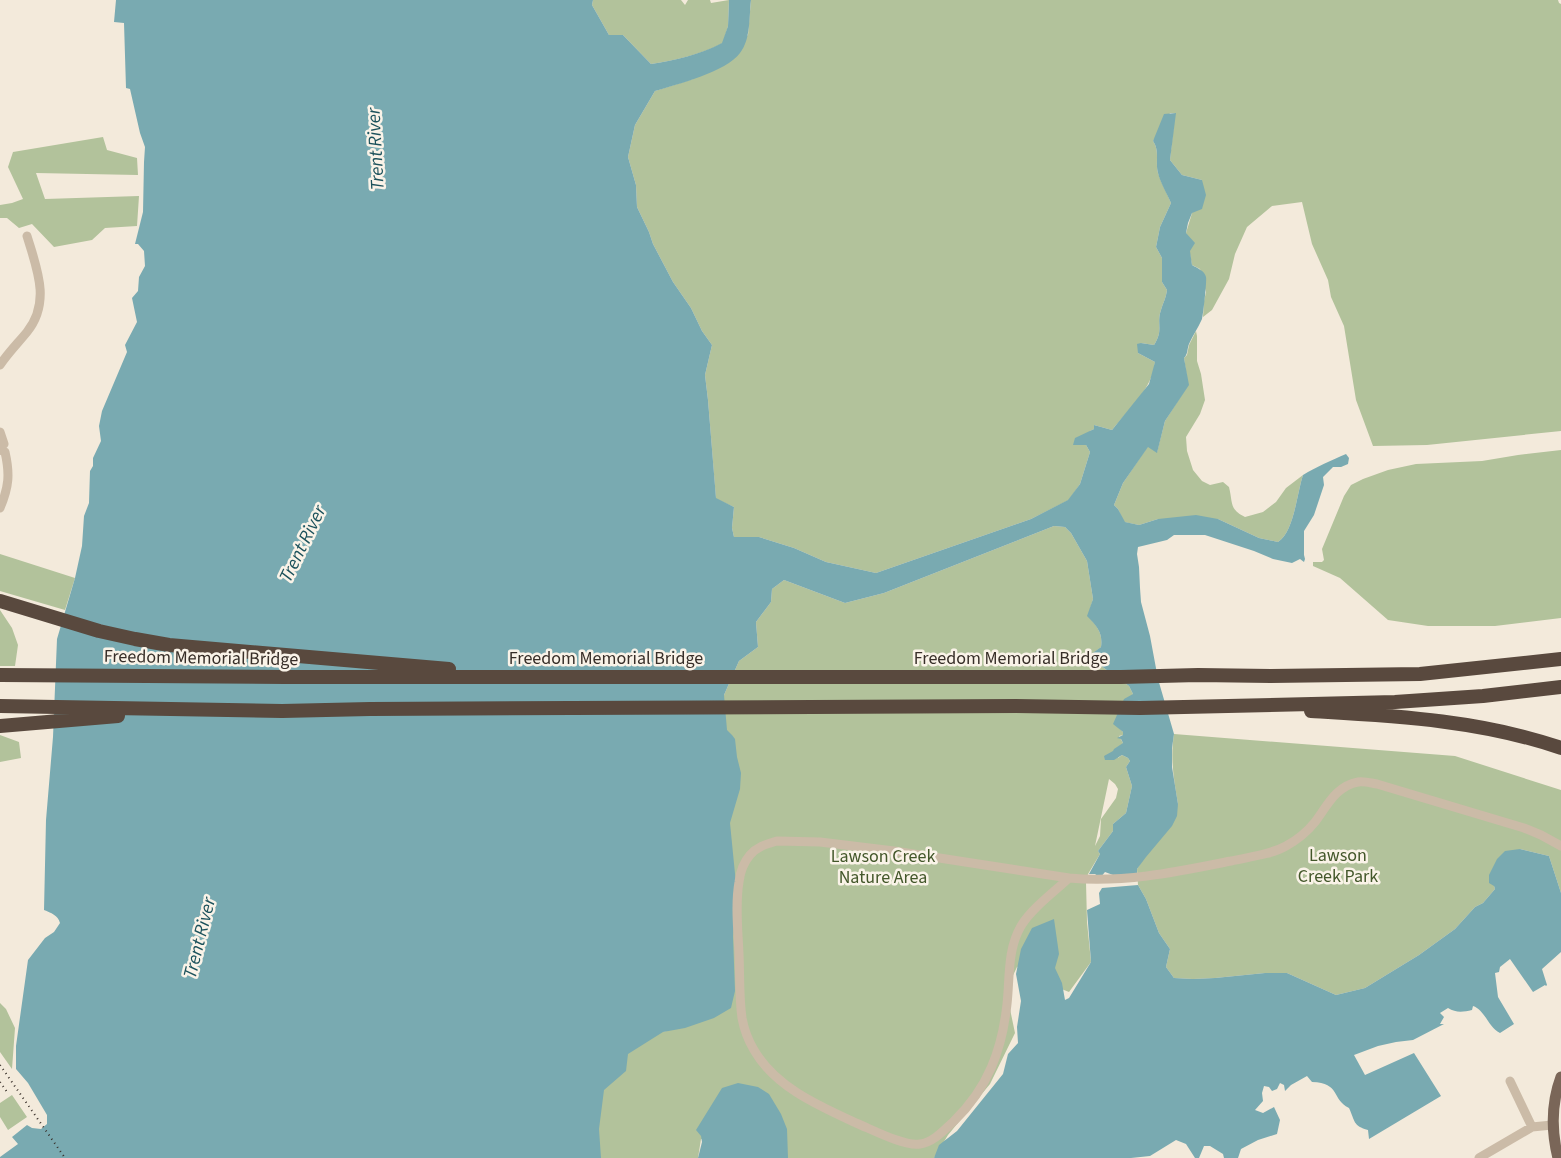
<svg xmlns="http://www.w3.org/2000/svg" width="1561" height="1158" font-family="'Source Sans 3',sans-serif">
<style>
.green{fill:#b2c29b;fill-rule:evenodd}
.water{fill:#79aab1}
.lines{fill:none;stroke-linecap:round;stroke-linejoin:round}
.minor{stroke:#cbbba7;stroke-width:9}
.major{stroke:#7a6658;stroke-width:11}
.highway{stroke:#59493e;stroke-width:14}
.rail{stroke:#372e28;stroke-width:2;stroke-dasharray:1 4;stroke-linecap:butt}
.labels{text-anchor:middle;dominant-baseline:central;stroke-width:5;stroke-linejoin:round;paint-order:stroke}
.street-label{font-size:18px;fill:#372e28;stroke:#faf3e8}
.park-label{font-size:18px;fill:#43572a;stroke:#faf3e8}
.water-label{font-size:19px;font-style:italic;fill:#1b515b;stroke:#faf3e8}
</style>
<rect width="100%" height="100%" fill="#f3eadb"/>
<path class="green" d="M593 0H681L685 5 688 0H710L711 3 729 0 728 26 723 43C700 55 676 60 651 64L623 35H609L592 5Z
M751 0H1558L1559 3 1561 4V431L1427 445 1373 446 1356 400 1344 326 1331 297 1328 280 1312 244 1302 202 1272 206 1247 227 1235 254 1229 279 1212 310 1203 317 1204 301 1206 292 1200 269 1192 265 1186 233 1202 180 1182 175 1170 160 1175 113H1170L1153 141C1160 151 1155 162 1158 173 1161 183 1167 193 1171 203L1160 227 1156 247 1162 258V282L1167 290C1166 298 1163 303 1161 310 1156 324 1164 330 1154 345L1141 343 1138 353 1155 362C1153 388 1128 410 1112 430L1094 425V429L1090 431 1086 445 1090 452 1080 484 1069 500 1031 519 876 573 826 562 794 548 759 537H734L732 528 734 507 716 499 708 400 705 375 712 345 702 331 691 308 673 282 653 244 649 232 637 207 636 185 628 157 635 125 655 91 693 79 748 35Z
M103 137 107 150 137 158 138 175 36 173 45 199 139 196 137 226 105 228 92 240 54 247 32 224 19 228 7 218H0V205L12 203 23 199 8 167 13 152Z
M1196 331 1197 336V361L1201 374 1205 400 1200 414 1186 437 1187 451 1193 470 1202 481 1210 485 1223 482 1229 487C1233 503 1229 509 1245 517L1263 512 1276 502 1286 488 1303 475C1297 493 1294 532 1278 542L1259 538 1218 519H1158L1139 525 1124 522 1118 509 1114 505 1123 483 1148 446 1157 452 1165 421 1188 385 1184 358 1187 355 1189 345Z
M1561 450V618L1495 626H1428L1388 620 1340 578 1313 566V562H1322L1324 560 1322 549 1344 496 1351 485 1363 479 1388 470 1416 464 1482 461 1518 455Z
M1054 526 1065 527 1071 533 1087 561 1093 599 1088 616C1097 626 1103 633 1101 647L1091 655 1090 658 1129 686 1133 694 1118 727 1123 732V735L1119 736 1123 743 1118 758 1122 755 1128 758 1130 761 1126 767 1132 786 1126 813 1113 824V831L1098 851 1100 854 1088 874 1086 882 1087 922 1091 962 1069 992 1054 986 1033 961 1017 967 1006 990 1015 1033 990 1084 948 1135 934 1158H780L701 1139 698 1158H587L583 1123 629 1036 667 1031 693 1016 724 695 739 661 758 647 756 622 771 602 772 589 784 580 845 603 884 593ZM1109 779 1115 784 1118 789 1116 798 1101 819 1100 836 1095 846Z
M0 554 75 578 65 610 0 591Z
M0 610 12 628 18 645 15 666H0Z
M1174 734 1455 756 1561 790V893L1549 856 1520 849 1494 886 1495 889 1483 903 1475 907 1455 929 1419 955 1365 988 1336 995 1287 973H1265L1215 978 1193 979 1174 978 1166 967 1170 949 1159 933 1146 899 1138 885 1137 869 1178 804C1174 779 1170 760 1174 734Z
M0 735 19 742 21 758 0 762Z
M0 1003 6 1009 15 1028 12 1069 0 1052Z
M12 1095 27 1117 8 1130 0 1117V1103Z"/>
<path class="water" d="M116 0H593L592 5 609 35H623L651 64C676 60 699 55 722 43L728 26 729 0H751C749 17 751 39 740 53 726 72 678 84 655 91L635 125 628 157 636 185 637 207 649 232 653 244 673 282 691 308 702 331 712 345 705 375 708 400 716 498 734 507 732 528 734 537H759L794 548 826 562 876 573 1031 519 1068 500 1080 484 1090 452 1086 445H1073L1075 438 1094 429V425L1112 430 1149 384 1155 362 1138 353 1137 344 1141 343 1154 345C1164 330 1156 324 1161 310 1163 303 1166 298 1167 290L1162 282V258L1156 247 1160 227 1171 203C1167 194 1160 182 1158 173 1155 162 1160 151 1153 141L1164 114 1176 113 1170 160 1182 175 1202 180 1206 195 1202 209 1192 213 1188 223 1186 233 1195 243 1190 251 1192 265C1197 268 1205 271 1206 277 1207 281 1203 316 1202 319 1198 328 1193 335 1189 344 1187 349 1188 354 1184 358L1189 385 1165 421 1157 453 1148 447 1123 483 1114 505 1118 509 1125 522 1139 525 1158 519 1196 515 1218 519 1259 538 1278 542C1294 532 1297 493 1303 475 1316 467 1332 460 1346 454L1349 458 1348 464 1341 467H1333L1323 477 1324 485 1314 515 1304 531V555L1305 559 1304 562 1300 559 1292 563 1273 559 1254 551 1205 535H1174L1167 540 1138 547 1137 554 1139 567 1140 588 1141 602 1150 636 1158 679 1174 734 1172 748V767L1178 804 1177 816 1172 826 1146 857 1137 869V875H1113L1105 872 1100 878 1095 874H1089L1100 854 1098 851 1113 831V824L1126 813 1132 786 1126 767 1130 761 1128 758 1122 755 1114 760H1105L1104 756 1113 751 1114 749 1123 743 1121 739 1117 738 1123 735V732L1113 724 1124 699 1133 694 1129 686 1090 658V655L1101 647C1103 633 1097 626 1087 616L1093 599 1087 561 1071 533 1065 527 1054 526 884 593 845 603 784 580 772 589 771 602 756 622 758 647 739 661 724 695 727 730 732 735 735 739 737 757 741 773 740 789 730 823 737 894 733 936 735 991 731 1008 714 1018 685 1028 663 1032 628 1054 626 1071 604 1090 599 1129 601 1158H0V1157L18 1144 12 1137 27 1125 32 1128 41 1129 47 1124V1115L28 1083 16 1069V1046L28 960 45 938 54 932 60 923C58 915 51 913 44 910L46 820 53 737 57 639 75 578 82 546 84 516 89 503 90 471 93 466V458L101 441 99 426 102 411 127 352 125 345 137 322 132 298 138 291 139 277 145 266 144 251 138 244H135L143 212 144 162 145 147 140 133 130 89 126 88 124 23 114 22Z
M1520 849 1549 856 1561 893V952L1542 969 1547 985 1546 986 1545 985 1533 992 1510 959 1500 967 1499 972 1495 973 1498 997 1514 1024 1500 1033C1488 1027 1485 1010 1473 1006L1472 1010C1463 1012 1456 1013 1448 1008L1440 1013 1444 1017 1440 1024H1444L1413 1040 1396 1042 1378 1046 1354 1055 1365 1075 1414 1053 1441 1096 1369 1139 1368 1130C1353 1126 1355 1121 1349 1108 1331 1099 1341 1083 1312 1082L1307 1076 1291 1085 1285 1091 1284 1085 1280 1083 1277 1089 1272 1091 1269 1087 1264 1086 1262 1093 1263 1101 1255 1110 1263 1113 1274 1107 1280 1120 1277 1134 1258 1140 1241 1149 1238 1158H1224L1223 1154 1210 1146H1204L1199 1158H1195L1186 1144 1176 1140 1150 1156 1131 1158H934L939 1145 957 1131 1003 1074 1008 1054 1018 1043 1017 1027 1021 1001 1016 974 1021 949 1032 928 1054 919 1059 954 1055 968 1062 983 1065 1000 1069 998 1091 962 1087 910 1100 904 1099 893 1102 888 1138 885 1146 899 1159 933 1170 949 1166 967 1174 978 1193 979 1215 978 1265 973H1287L1336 995 1365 988 1419 955 1455 929 1475 907 1483 903 1495 889 1494 886 1489 883V875L1497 859 1505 851Z
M738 1083 758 1087 769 1094 781 1114 787 1129 788 1158H698L702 1142 701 1136 696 1130 722 1088Z"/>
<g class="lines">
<path class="minor" d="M0 365C8 353 18 343 27 332 51 302 37 269 27 236
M0 432 4 444 0 448
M0 450 5 452C10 474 9 487 0 508
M777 841 820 842 894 851 1069 878C1054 892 1031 909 1021 926 1007 950 1010 978 1007 1004 1002 1050 988 1088 954 1121 944 1130 934 1142 920 1144 905 1147 871 1129 856 1123 819 1106 775 1087 754 1050 748 1040 744 1029 742 1018 739 997 740 975 739 954 738 930 735 905 739 882 740 873 744 862 750 855 758 846 767 844 777 841Z
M1069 878C1125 883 1176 872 1231 861 1248 857 1270 855 1286 846 1297 840 1307 832 1315 822 1327 806 1336 786 1358 782 1364 781 1371 783 1377 784L1524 828 1541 835 1561 846
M1510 1081 1532 1127
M1479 1158 1532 1127 1552 1125"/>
<path class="major" d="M1558 1158C1551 1130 1551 1104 1561 1077"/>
<path class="highway" d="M0 601 99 631 135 639 169 645 449 669
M0 675 286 677H1121L1198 675 1271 676 1420 674 1561 659
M0 706 282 711 370 709 1016 706 1140 708 1395 702 1483 696 1561 687
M1311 711C1396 716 1480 720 1561 748
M0 726 118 716"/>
<path class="rail" d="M0 1065 65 1158
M0 1082 7 1092"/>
</g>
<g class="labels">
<g class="street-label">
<text transform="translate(201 658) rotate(1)">Freedom Memorial Bridge</text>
<text x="606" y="658">Freedom Memorial Bridge</text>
<text x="1011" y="658">Freedom Memorial Bridge</text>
</g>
<g class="park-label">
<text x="1338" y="855">Lawson<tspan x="1338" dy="21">Creek Park</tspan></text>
<text x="883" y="856">Lawson Creek<tspan x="883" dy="21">Nature Area</tspan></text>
</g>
<g class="water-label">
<text transform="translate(376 149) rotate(-93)">Trent River</text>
<text transform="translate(303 544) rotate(-64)">Trent River</text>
<text transform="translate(200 938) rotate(-76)">Trent River</text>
</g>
</g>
</svg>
